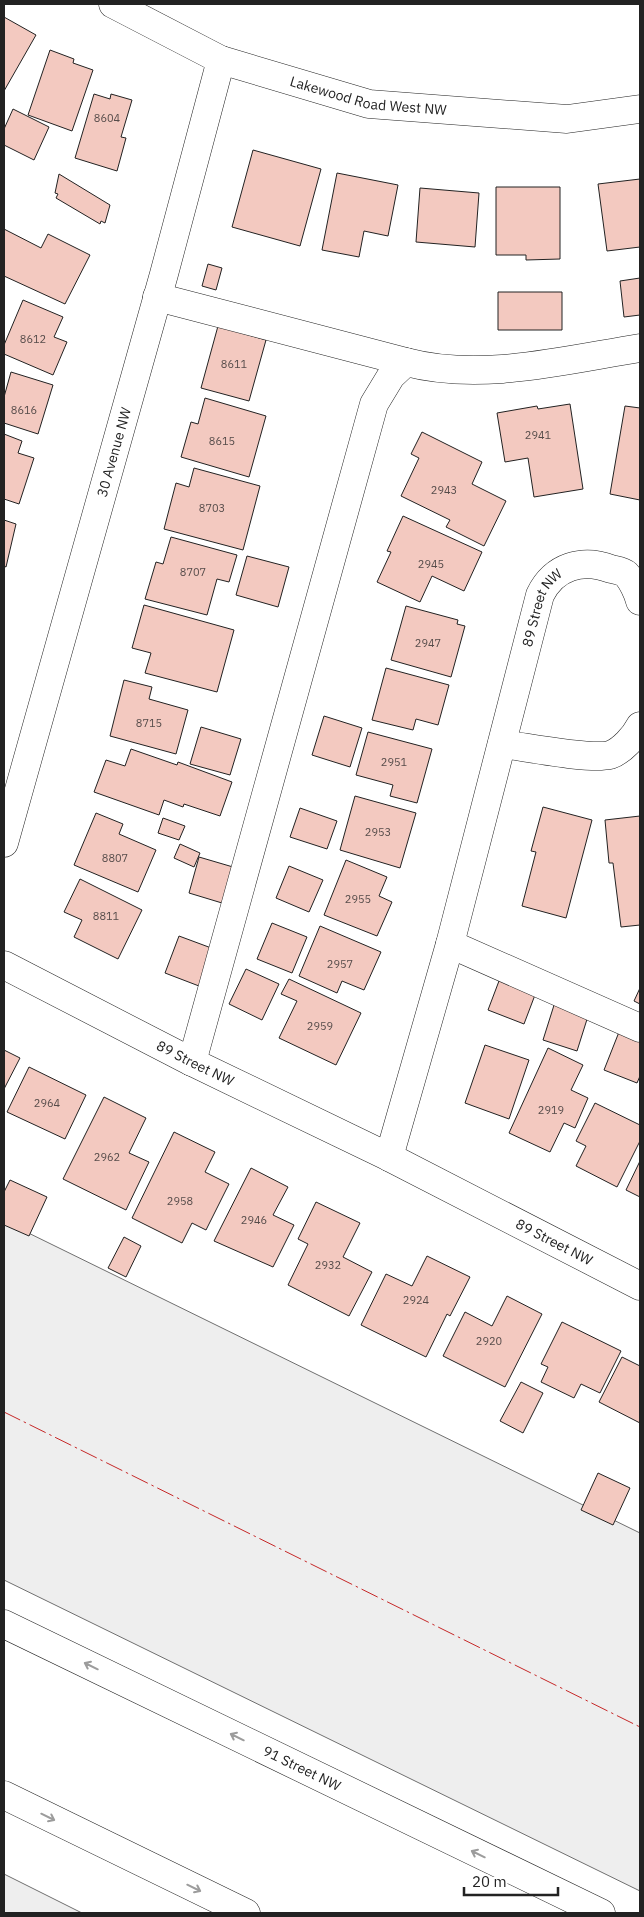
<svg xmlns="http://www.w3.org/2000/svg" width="644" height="1917" font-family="'IBM Plex Sans',sans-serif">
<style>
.green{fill:#eee;stroke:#6f6f6f}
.building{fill:#f3c9c0;stroke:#222}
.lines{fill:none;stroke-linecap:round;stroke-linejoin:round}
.minor-casing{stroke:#222;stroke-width:29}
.major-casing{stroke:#222;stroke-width:29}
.minor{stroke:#fff;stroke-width:28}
.major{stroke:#fff;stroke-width:28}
.power{stroke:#c62828;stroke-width:1;stroke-dasharray:18 4 2.5 4;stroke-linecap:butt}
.oneway{stroke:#9c9c9c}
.labels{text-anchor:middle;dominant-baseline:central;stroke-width:4;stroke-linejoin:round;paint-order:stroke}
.number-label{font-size:11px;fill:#564c4a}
.street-label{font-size:14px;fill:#222;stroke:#fff}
</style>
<rect width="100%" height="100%" fill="#fff"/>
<path class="green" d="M4 1221 640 1533V1891L4 1580Z
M4 1874 82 1913H4Z"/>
<path class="building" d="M4 17 36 35 4 91Z
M50 50 74 59 73 63 93 70 72 131 28 115Z
M94 94 110 99 111 94 132 100 121 137 126 138 117 171 75 158Z
M13 109 49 127 34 160 4 145V129Z
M253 150 321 169 300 246 232 227Z
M337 173 398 185 388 236 364 231 359 257 322 250Z
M59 174 110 205 105 223 101 221 100 224 56 198 58 194 55 193Z
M640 179V247L607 251 598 184Z
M496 187H560V259L526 260V255H496Z
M420 188 479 193 475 247 416 242Z
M4 229 41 248 48 234 90 255 65 304 4 276Z
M208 264 222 268 216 290 202 286Z
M640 278V315L624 317 620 281Z
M498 292H562V330H498Z
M23 300 63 317 54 337 67 342 53 375 4 354V345Z
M218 326 266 340 249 401 201 388Z
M11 372 53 385 38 434 4 423V397Z
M205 398 266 416 249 477 181 457 191 422 198 424Z
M570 404 583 489 534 497 528 458 505 462 497 413 537 406 538 409Z
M625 406 640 408V500L610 494Z
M422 432 482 462 472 484 506 501 484 546 446 527 450 520 401 496 419 458 411 454Z
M4 434 22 441 18 453 34 458 19 504 4 499Z
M194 468 260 486 243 550 164 529 176 483 189 487Z
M403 516 482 552 464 591 432 576 420 602 377 582 391 552 387 551Z
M4 520 16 524 6 567 4 566Z
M171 537 237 555 229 582 217 579 207 615 145 599 156 562 163 564Z
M247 556 289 567 278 607 236 595Z
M144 605 234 630 217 692 145 673 151 653 132 648Z
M406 606 458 620 457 624 465 626 451 677 391 660Z
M386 668 449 685 438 725 416 719 413 730 372 720Z
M124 680 152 687 149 699 188 710 176 754 110 736Z
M324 716 362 728 350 767 312 755Z
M201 727 241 739 230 775 190 764Z
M368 732 432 749 417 803 390 796 393 785 356 775Z
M131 749 177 765 178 762 232 782 220 816 184 804 183 807 164 800 159 815 94 792 106 760 125 766Z
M355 796 416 813 400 868 340 850Z
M543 807 592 820 566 918 522 906 536 852 531 851Z
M300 808 337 821 327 849 290 837Z
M96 813 123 824 119 834 156 850 138 892 74 865Z
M640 816V925L621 927 613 863H609L605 820Z
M163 818 185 826 179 840 158 833Z
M180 844 200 853 194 867 174 858Z
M199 857 233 867 222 903 189 893Z
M346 860 387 877 379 896 392 902 377 936 324 915Z
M289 866 323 880 309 912 276 898Z
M80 879 142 910 118 959 74 937 82 920 64 912Z
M272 923 307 937 292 973 257 959Z
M320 926 381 952 364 990 342 981 337 993 299 976Z
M179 936 214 949 199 986 165 973Z
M246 969 279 984 262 1020 229 1004Z
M502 973 538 987 524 1024 488 1010Z
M289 979 361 1013 336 1065 279 1038 297 1001 281 994Z
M640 988V1004L634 1001Z
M555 1002 589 1013 577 1051 543 1040Z
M619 1032 640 1040V1076L637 1083 604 1070Z
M485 1045 529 1060 509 1119 465 1103Z
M548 1048 583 1065 571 1090 588 1098 575 1128 564 1123 550 1152 509 1133Z
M4 1050 20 1058 4 1089Z
M29 1067 86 1095 65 1139 7 1112Z
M104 1097 146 1118 129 1153 149 1162 126 1210 63 1179Z
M595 1103 640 1125V1141L617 1187 576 1166 586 1146 576 1141Z
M174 1132 215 1152 205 1172 229 1184 206 1230 192 1223 182 1243 132 1218Z
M640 1161V1197L626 1190Z
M251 1168 288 1187 273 1215 294 1225 273 1267 214 1241Z
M10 1180 47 1197 29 1236 4 1225V1192Z
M316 1202 360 1223 343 1257 372 1272 349 1316 288 1285 308 1244 298 1239Z
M124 1237 141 1246 126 1277 108 1268Z
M427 1256 470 1277 450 1316 447 1314 426 1357 361 1325 386 1274 412 1286Z
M507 1296 542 1314 505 1387 443 1356 465 1312 492 1326Z
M562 1322 621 1351 600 1393 581 1384 574 1398 541 1382 548 1367 541 1364Z
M622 1357 640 1366V1423L599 1402Z
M521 1382 543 1393 523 1433 500 1421Z
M598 1473 630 1488 613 1525 581 1510Z"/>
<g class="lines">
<defs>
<g id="minor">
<path id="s1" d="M113 4 221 60 369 104 567 119 640 109"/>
<path d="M157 297 406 362"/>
<path d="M502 744C526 747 589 760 610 755 622 751 635 736 640 726"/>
<path id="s2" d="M4 843 164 274 221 60"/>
<path d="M450 944 640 1028"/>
<path id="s3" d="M4 965 192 1062 389 1157 640 1286"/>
<path d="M192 1062 374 404 391 376 406 362C481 382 565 360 640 348"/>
<path id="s4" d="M389 1157 450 944 540 595C554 566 583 558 611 569 615 570 623 571 626 574 632 580 638 593 640 601"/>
</g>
<g id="major">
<path id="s5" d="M4 1624 601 1913"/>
<path d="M4 1795 246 1913"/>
</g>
</defs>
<use href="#minor" class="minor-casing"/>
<use href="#major" class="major-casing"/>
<use href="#minor" class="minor"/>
<use href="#major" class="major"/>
<path class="power" d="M4 1412 640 1727"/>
</g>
<defs><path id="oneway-shaft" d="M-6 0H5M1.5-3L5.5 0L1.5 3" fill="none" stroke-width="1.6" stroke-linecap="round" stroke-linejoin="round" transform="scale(1.25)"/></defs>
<g class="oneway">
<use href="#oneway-shaft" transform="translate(91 1666) rotate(-154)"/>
<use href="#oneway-shaft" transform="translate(237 1737) rotate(-154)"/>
<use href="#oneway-shaft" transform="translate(48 1817) rotate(26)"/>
<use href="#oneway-shaft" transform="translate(478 1854) rotate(-154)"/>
<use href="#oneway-shaft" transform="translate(194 1888) rotate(26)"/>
</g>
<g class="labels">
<g class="number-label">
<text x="107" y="118">8604</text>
<text x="33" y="339">8612</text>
<text x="234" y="364">8611</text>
<text x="24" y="410">8616</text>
<text x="538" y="435">2941</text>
<text x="222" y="441">8615</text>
<text x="444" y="490">2943</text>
<text x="212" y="508">8703</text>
<text x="431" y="564">2945</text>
<text x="193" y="572">8707</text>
<text x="428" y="643">2947</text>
<text x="149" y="723">8715</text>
<text x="394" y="762">2951</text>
<text x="378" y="832">2953</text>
<text x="115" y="858">8807</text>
<text x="358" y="899">2955</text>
<text x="106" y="916">8811</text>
<text x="340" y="964">2957</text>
<text x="320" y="1026">2959</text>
<text x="47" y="1103">2964</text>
<text x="551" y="1110">2919</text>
<text x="107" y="1157">2962</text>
<text x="180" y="1201">2958</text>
<text x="254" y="1220">2946</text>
<text x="328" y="1265">2932</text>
<text x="416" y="1300">2924</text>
<text x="489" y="1341">2920</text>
</g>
<g class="street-label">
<text stroke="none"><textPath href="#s1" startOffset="274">Lakewood Road West NW</textPath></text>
<text stroke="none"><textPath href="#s2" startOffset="406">30 Avenue NW</textPath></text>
<text stroke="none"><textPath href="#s4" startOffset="571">89 Street NW</textPath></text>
<text stroke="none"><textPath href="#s3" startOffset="215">89 Street NW</textPath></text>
<text stroke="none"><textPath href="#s3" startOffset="616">89 Street NW</textPath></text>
<text stroke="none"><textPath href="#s5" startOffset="331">91 Street NW</textPath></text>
</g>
</g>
<rect width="644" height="1917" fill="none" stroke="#222222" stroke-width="10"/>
<path d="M464 1887v8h94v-8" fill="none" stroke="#222222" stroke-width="2.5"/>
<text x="472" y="1887" font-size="15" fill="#222222" stroke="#ffffff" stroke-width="4" paint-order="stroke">20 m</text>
</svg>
